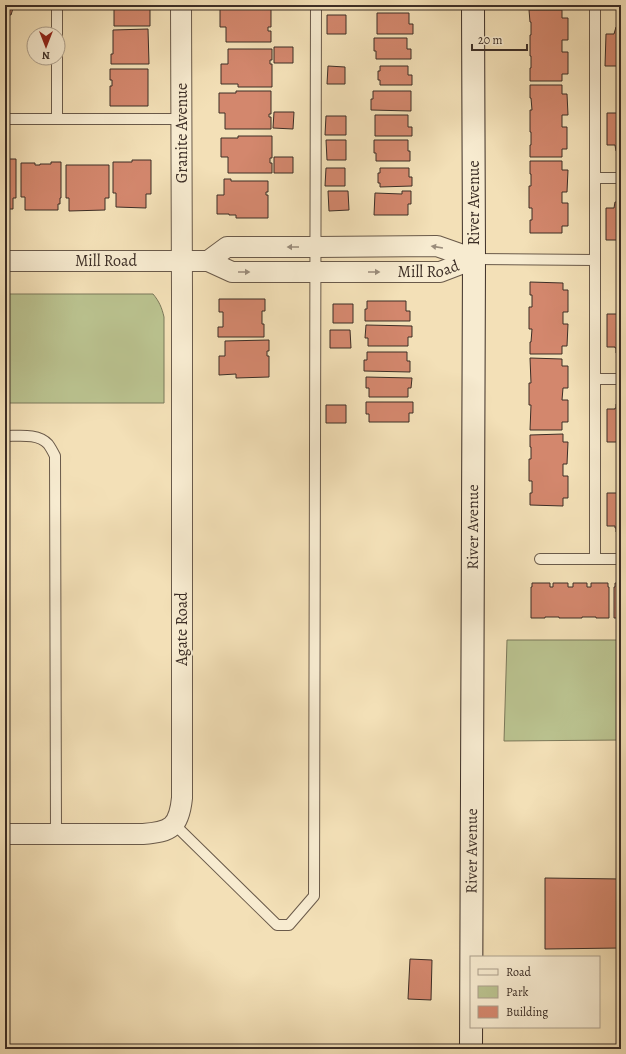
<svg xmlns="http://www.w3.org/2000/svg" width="626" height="1054" font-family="Alegreya,serif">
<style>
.green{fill:#bac28f;stroke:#7b785a}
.building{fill:#d3876d;stroke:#3c2e26}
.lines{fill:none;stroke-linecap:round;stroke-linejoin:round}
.lane-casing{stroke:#6a5a4a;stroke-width:12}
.street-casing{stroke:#6a5a4a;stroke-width:22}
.secondary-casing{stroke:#3c2e26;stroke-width:24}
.lane{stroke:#f7ebd0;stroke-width:10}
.street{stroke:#f7ebd0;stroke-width:20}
.secondary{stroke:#f7ebd0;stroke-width:22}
.oneway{fill:#9a8c7b}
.labels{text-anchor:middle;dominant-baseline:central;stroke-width:4;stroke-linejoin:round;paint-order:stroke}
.street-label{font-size:16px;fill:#3c2e26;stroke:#f7ebd0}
</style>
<rect width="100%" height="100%" fill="#f3e0b7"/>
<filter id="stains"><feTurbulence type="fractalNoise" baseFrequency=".005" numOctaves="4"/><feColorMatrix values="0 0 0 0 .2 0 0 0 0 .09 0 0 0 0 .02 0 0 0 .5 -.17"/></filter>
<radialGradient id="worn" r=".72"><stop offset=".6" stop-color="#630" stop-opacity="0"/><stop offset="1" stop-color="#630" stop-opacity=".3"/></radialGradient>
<path class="green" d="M5 294H153C159 301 162 308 164 317V403H5Z
M507 640H621V740L504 741Z"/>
<path class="building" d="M5 5H14L11 15 5 14Z
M114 5 150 6V26H114Z
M326 5H346V7H326Z
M373 5H414V9L373 8Z
M238 6H271V27H268V31H271V42H226V27H220V8H238Z
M529 10H562V18H568V40H562V52H568V74H562V81H530V68H531V56H530V35H531V22H530Z
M377 13H409V24H413V34H377Z
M327 15H346V34H327Z
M616 27H621V68H618V66H605L606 34H614Z
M148 29 149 64H111V54H113V30Z
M374 38H407V49H411V59H376V51H374Z
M274 47H293V63H274Z
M228 49H272V60H270V64H272V87H238V84H221V64H228Z
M328 66 345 67V84H327Z
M380 66H408V75H412V85H380V80H378V71H380Z
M110 69H148V106H110V86H112V80H110Z
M530 85H562V94H567L568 115H562V127H567V149H562V157H530V145H531V132H530V110H532L531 98H530Z
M236 91H271V114H269V117H271V129H225V113H219V93H236Z
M373 91H411V111L371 110V99H373Z
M618 111H621V151H616L615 145H607V113H618Z
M274 112H294L293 129 273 128Z
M375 115H408V127H412V136H375Z
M326 116H346V135H325Z
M238 136H272V158H270V163H272V173H228V157H221V138H238Z
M326 140H346V160H327Z
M374 140H408V151H410V161H376V153H374Z
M274 157H293V173H274Z
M5 159H16V198H13V209H5Z
M132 160H151V194H146V208L116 207V193H113V162H132Z
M530 161H562V170H568L567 192H562V203H568V226H562V233H530V220H532V208H529V186H531V174H530Z
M51 162H61V198H60V204H58V210H25V197H21V163H35V165H40V164H51Z
M66 165H109V198H105V210L69 211V198H66Z
M326 168H345V186H325Z
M380 168H409V177H412V186L380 187V183H378V173H380Z
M224 179H231V181H268V192H266V195H268V218H236V215H229V214H217V195H224Z
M328 191H348L349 210 329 211Z
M402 191H411V204H408V215H374L375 193 402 194Z
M615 202H621V243H618V240H606V208H614Z
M530 282 563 283V290H568V312H563V324H568L567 346H562V354H530V342H531L532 329H529V307H532V295H530Z
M219 299H265V311H262V324H264V337H218V327H223V312H219Z
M367 301H406V311H410V321H365V309H367Z
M333 304H353V323H333Z
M618 312H621V353H616V348H615V347H607V314H618Z
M366 325 412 326V337H408V346H368V338H365Z
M330 330H350L351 348H330Z
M269 340V351H267V356H269V377L236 378V374L219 375V356H225V341Z
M367 352H407V361H410V372L364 371V360H367Z
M530 358 562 359V366H568V388H563L562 400H568V422H562V430H530L531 405H529V383H531Z
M366 377 412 378 411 388H408V397H369V388H366Z
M366 402H413V413H409V422H369V414H366Z
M616 404H621V444H618V442H607V409H615V408H616Z
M326 405H346V423H326Z
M563 434V442H568L567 464H563V476H568V498H563V506L530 505V493H532V481H529V459H531V447H530V435Z
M618 491H621V532H616V528H615V526H607V493H618Z
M532 583H550V587H553V583H568V587H573V583H587V587H591V583H608V587H609V618H596V617H582V618H559V617H545V618H531V587H532Z
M615 583H621V618H614V587H615Z
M5 787H9V798H6V807H5Z
M545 878 621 879V948L545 949Z
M410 959 432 960 431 1000 408 999Z"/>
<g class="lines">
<defs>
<path id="lane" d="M57 5V34
M57 58V119
M5 119H182
M595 178H621
M474 259 595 260
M595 379H621
M5 436C19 436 38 433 48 444 51 448 53 452 55 456L56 834
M540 559H621
M595 559V5
M174 824 277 925H289L314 896 316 5"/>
<g id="street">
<path id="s1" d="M5 261H208L232 272H440L474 259"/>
<path d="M208 261 227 247H316L437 246 474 259"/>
<path d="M5 834H143C171 832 179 827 182 798V295L181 5"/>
</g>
<g id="secondary">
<path id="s2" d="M471 1049 474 259 473 5"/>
</g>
</defs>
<use href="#lane" class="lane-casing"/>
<use href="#street" class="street-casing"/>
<use href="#secondary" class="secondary-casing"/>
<use href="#lane" class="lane"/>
<use href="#street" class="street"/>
<use href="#secondary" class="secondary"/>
</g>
<defs><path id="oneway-solid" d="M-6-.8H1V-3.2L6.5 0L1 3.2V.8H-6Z"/></defs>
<g class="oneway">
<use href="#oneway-solid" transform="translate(293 247) rotate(180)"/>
<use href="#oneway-solid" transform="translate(437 247) rotate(-171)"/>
<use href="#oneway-solid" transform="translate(244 272)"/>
<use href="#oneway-solid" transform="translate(374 272)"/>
</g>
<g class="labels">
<g class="street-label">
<text transform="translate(182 133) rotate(-90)">Granite Avenue</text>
<text transform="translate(474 203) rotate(-90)">River Avenue</text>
<text stroke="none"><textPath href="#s1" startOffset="101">Mill Road</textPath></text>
<text stroke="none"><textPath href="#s1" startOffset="426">Mill Road</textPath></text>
<text stroke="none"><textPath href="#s2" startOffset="522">River Avenue</textPath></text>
<text transform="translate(182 629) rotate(-90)">Agate Road</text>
<text stroke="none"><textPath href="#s2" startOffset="198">River Avenue</textPath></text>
</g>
</g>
<rect width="626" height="1054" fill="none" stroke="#f3e0b7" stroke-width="20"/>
<rect x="6" y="6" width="614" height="1042" fill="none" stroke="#3c2e26" stroke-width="2"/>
<rect x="10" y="10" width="606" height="1034" fill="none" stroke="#3c2e26"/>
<rect x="470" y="956" width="130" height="72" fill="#f7ebd0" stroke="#ac9f8c"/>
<rect x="478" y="969" width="20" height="6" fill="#f7ebd0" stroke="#ac9f8c"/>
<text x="506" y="976" font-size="12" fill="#3c2e26">Road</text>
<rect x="478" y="986" width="20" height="12" fill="#bac28f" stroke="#ac9f8c"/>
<text x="506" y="996" font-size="12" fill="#3c2e26">Park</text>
<rect x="478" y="1006" width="20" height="12" fill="#d3876d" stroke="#ac9f8c"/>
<text x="506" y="1016" font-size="12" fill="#3c2e26">Building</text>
<g transform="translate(46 46) rotate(180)"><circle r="19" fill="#f7ebd0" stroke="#ac9f8c"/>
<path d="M0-3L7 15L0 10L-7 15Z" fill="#8f2418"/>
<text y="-6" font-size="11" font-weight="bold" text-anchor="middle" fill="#3c2e26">N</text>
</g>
<path d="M472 44v6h55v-6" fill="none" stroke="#3c2e26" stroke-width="2"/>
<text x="478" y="44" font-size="12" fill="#3c2e26" stroke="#f7ebd0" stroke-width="3" paint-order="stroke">20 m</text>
<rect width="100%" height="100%" filter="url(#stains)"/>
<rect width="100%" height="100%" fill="url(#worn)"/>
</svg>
